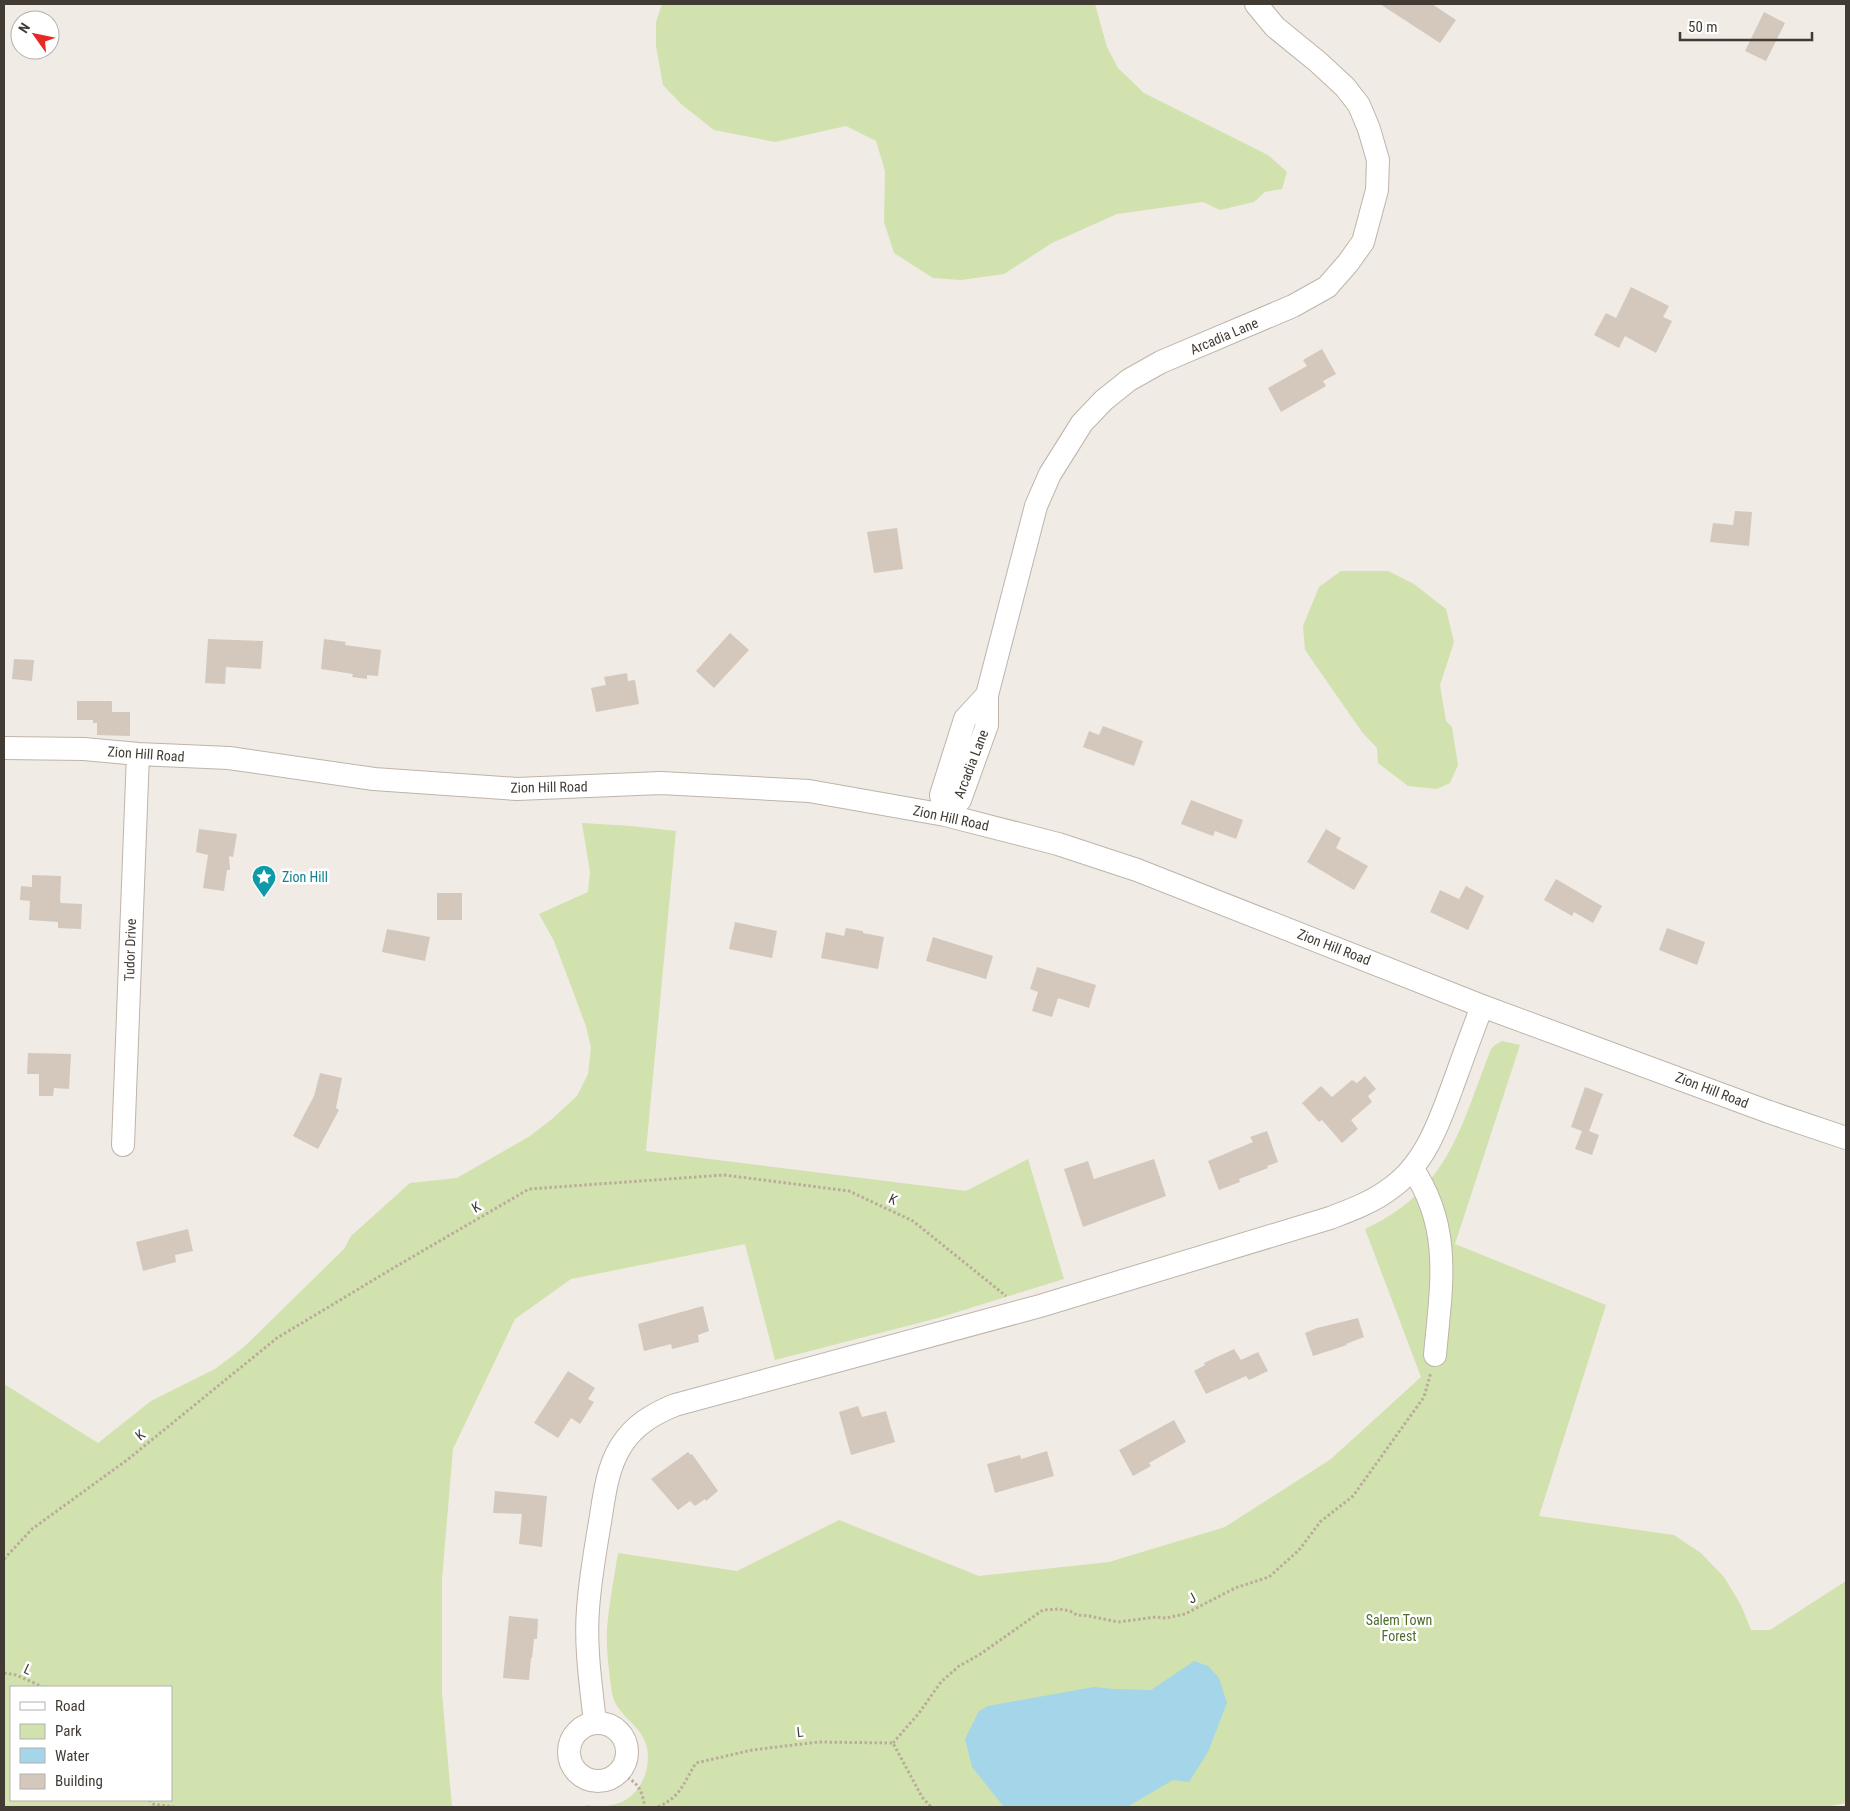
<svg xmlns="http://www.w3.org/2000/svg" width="1850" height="1811" font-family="'Roboto Condensed',sans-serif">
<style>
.green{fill:#d1e2af;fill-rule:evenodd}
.water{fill:#a4d5e9}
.building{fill:#d4c8bd}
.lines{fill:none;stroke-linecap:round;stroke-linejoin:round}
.minor-casing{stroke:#beb4aa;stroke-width:24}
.path{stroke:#bbab9a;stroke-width:3;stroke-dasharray:2.5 2.5;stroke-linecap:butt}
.minor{stroke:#fff;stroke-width:22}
.labels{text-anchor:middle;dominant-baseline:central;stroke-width:5;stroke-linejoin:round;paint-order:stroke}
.street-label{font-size:14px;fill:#413b34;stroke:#fff}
.culture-label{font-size:14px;fill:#0d838f;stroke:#fff;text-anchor:start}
.park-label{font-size:14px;fill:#4e6e2d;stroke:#fff}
</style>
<rect width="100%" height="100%" fill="#f0ebe4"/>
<path class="green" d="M662 4H1095L1107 47 1118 68 1144 93 1268 155 1287 172 1282 189 1265 192 1254 202 1220 210 1203 202 1117 214 1052 243 1004 274 961 280 933 278 894 253 884 222 885 171 876 141 846 126 775 142 714 130 681 104 663 85 656 46V22Z
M1341 571H1388L1414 584 1446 609 1454 642 1440 685 1446 721 1452 727 1458 765 1450 783 1437 789 1408 786 1378 763 1377 748 1362 732 1305 650 1303 626 1319 587Z
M582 823 631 826 676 831 646 1151 966 1191 1028 1159 1064 1279 938 1318 775 1360 745 1244 571 1279 515 1319 453 1449 442 1579V1693L452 1807H4V1384L98 1443 151 1401 215 1369 244 1347 344 1249 351 1236 410 1183 457 1178 530 1136 552 1119 577 1096 588 1074 591 1048 586 1026 554 941 539 914 588 892 590 872ZM171 1687V1800H11V1687Z
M1502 1041 1520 1045 1455 1244 1606 1305 1539 1516 1674 1535 1701 1553 1724 1577 1741 1605 1751 1630H1770L1846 1581V1803L1826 1807H585L586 1805C596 1806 605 1807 616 1804 642 1797 655 1763 644 1739 635 1721 616 1714 612 1693 609 1672 606 1649 607 1628 609 1603 614 1578 618 1553L737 1571 839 1520 979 1576 1109 1562 1225 1527 1331 1459 1421 1377 1365 1229C1449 1190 1460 1128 1491 1049L1495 1045Z"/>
<path class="water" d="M1194 1661 1208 1666 1219 1678 1227 1703 1208 1752 1189 1782 1173 1780 1127 1807H1004L972 1767 965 1739 979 1711 988 1706 1094 1687 1114 1689 1151 1690Z"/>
<path class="building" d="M1380 4H1432L1456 20 1440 43Z
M1764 12 1785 23 1766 61 1745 51Z
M1631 287 1669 306 1663 317 1672 321 1656 353 1625 336 1619 348 1594 335 1606 313 1616 318Z
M1322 349 1336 374 1323 381 1326 386 1281 412 1268 388 1307 366 1303 360Z
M1735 511 1752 512 1749 546 1710 542 1713 523 1733 525Z
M897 528 903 569 874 573 867 532Z
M730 633 749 650 714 688 696 671Z
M208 639 263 641 261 669 226 667 225 684 205 683Z
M324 639 346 642 345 645 381 650 378 676 367 675V679L352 677 353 674 321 669Z
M14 659 34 660 32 681 12 679Z
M627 673 628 681 635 680 639 704 596 712 591 688 606 685 604 677Z
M77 701H111L112 702V712H130V736L97 735V723H93V720H77Z
M1103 726 1143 741 1134 766 1083 747 1089 731 1099 735Z
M1191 800 1243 820 1236 839 1215 831 1213 836 1181 824Z
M199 829 237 834 233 857 229 856 230 870H227L224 891 203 888 208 855 196 852Z
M1326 829 1341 838 1336 848 1368 866 1354 890 1307 862Z
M32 875 61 876 60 901 61 903 82 904 81 929 58 928V922L29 920 30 901 20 900 21 886 32 887Z
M1556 879 1602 906 1593 923 1574 912 1572 916 1544 900Z
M1466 886 1484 896 1468 930 1430 912 1440 890 1459 899Z
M437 893H462V920H437Z
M735 922 777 931 772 958 729 949Z
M846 928 863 931V933L884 937 878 969 821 958 826 932 844 936Z
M1667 928 1705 942 1697 965 1659 950Z
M387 929 430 937 425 961 382 952Z
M933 937 993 956 986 979 926 961Z
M1037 967 1096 985 1089 1008 1058 998 1052 1017 1032 1011 1038 992 1030 989Z
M28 1053 71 1054 69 1089 54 1088 53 1096H39V1074H27Z
M320 1073 342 1078 336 1108 339 1110 318 1149 293 1136 314 1096Z
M1365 1076 1376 1089 1368 1096 1372 1102 1351 1120 1358 1129 1342 1143 1322 1120 1319 1122 1302 1103 1321 1086 1332 1097 1352 1080 1357 1083Z
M1585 1087 1603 1094 1589 1131 1599 1135 1592 1155 1575 1149 1582 1131 1571 1127Z
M1267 1131 1278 1162 1267 1166 1268 1168 1239 1179 1240 1182 1219 1190 1208 1161 1253 1142 1250 1137Z
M1154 1159 1166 1196 1083 1227 1064 1169 1088 1161 1094 1179Z
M188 1229 193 1251 175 1255 176 1262 143 1271 136 1242Z
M703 1306 709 1331 698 1335 699 1342 672 1349 671 1344 644 1351 638 1324Z
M1358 1318 1364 1337 1346 1344 1347 1345 1313 1356 1305 1333 1317 1328Z
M1234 1349 1241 1360 1258 1352 1268 1371 1249 1380 1246 1376 1206 1394 1194 1371 1205 1365 1204 1363Z
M568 1371 595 1388 588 1399 594 1402 580 1424 571 1418 558 1438 534 1423Z
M858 1406 862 1417 886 1411 895 1442 851 1455 839 1412Z
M1174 1420 1186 1442 1149 1463 1151 1466 1133 1476 1119 1450Z
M1047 1451 1054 1476 995 1493 987 1464 1020 1455 1021 1459Z
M688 1452 691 1455 692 1454 718 1491 706 1501 705 1499 695 1506 690 1501 678 1510 651 1479Z
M495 1491 547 1496 542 1547 519 1544 522 1514 493 1513Z
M509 1616 538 1619 537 1639H534L532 1658H531L529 1680 503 1678Z"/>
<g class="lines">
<defs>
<path id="minor" d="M4 748 84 749 138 754 229 758 374 779 517 789 661 783 809 791 945 815 1058 844 1137 870 1482 1006 1769 1112 1846 1138
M945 815 960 800 987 725V695L1036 506 1050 474 1082 423 1104 400 1129 380 1161 362 1293 306 1327 287 1348 263 1363 242 1377 190 1378 160 1369 129 1359 105 1345 87 1318 62 1275 27 1256 4
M945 815 941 795 965 719 987 695
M123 1145 138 754
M1412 1168C1453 1228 1441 1287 1435 1355
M595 1723C591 1685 585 1647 588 1609 590 1580 595 1551 600 1522 604 1497 607 1468 621 1446 634 1425 653 1414 675 1405L1040 1306 1330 1218C1351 1210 1373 1202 1391 1188 1428 1162 1442 1114 1457 1074 1465 1051 1474 1028 1482 1006
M569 1752a29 29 0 1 1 58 0a29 29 0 1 1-58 0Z"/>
</defs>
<use href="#minor" class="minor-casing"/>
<path class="path" d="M4 1559 32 1529 127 1460 277 1338 395 1267 529 1189 724 1175 849 1191 913 1221 1006 1296
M4 1673 16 1675 43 1687
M893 1743 919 1713 941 1682 959 1666 979 1655 1043 1610 1059 1609 1070 1611 1077 1615 1089 1616 1118 1622 1156 1617 1166 1618 1185 1614 1235 1588 1269 1577 1299 1550 1320 1522 1353 1496 1424 1397 1431 1372
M619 1772C637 1783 641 1786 645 1807
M149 1800 153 1804 174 1807
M658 1807C682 1796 683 1783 696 1763L752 1750 818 1742 893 1743 922 1797 931 1807"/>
<use href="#minor" class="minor"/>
</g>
<defs>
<symbol id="sight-pin" viewBox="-11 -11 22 30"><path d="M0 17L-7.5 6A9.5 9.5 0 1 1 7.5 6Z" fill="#0f9aa8" stroke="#fff"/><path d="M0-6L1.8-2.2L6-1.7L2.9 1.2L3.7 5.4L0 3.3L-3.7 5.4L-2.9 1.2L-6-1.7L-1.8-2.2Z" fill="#fff"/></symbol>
</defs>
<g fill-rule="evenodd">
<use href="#sight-pin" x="250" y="863" width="28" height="38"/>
</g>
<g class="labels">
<g class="street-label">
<text transform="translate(1224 336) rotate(-23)">Arcadia Lane</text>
<text transform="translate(146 754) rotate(4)">Zion Hill Road</text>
<text transform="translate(971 764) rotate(-69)">Arcadia Lane</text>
<text transform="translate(549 787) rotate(-1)">Zion Hill Road</text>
<text transform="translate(951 818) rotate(12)">Zion Hill Road</text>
<text transform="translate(1334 947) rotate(21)">Zion Hill Road</text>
<text transform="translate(130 950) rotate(-88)">Tudor Drive</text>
<text transform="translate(1712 1090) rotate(21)">Zion Hill Road</text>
<text transform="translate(893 1199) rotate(25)">K</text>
<text transform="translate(476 1207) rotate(-30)">K</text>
<text transform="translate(140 1435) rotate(-39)">K</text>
<text transform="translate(1192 1598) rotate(-28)">J</text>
<text transform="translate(28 1669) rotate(25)">L</text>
<text transform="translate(800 1732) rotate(-6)">L</text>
</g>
<g class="culture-label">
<text x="282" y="877">Zion Hill</text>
</g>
<g class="park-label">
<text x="1399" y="1620">Salem Town<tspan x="1399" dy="16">Forest</tspan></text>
</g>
</g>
<rect width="1850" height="1811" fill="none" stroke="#413b34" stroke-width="10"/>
<rect x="10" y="1686" width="162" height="115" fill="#ffffff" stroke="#b3b1ae"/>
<rect x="20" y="1702" width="25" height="8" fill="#ffffff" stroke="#b3b1ae"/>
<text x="55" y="1711" font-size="15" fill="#413b34">Road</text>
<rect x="20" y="1724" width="25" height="15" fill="#d1e2af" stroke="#b3b1ae"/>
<text x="55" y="1736" font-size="15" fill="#413b34">Park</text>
<rect x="20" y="1748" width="25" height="15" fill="#a4d5e9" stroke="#b3b1ae"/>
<text x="55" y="1761" font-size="15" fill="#413b34">Water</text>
<rect x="20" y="1774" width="25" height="15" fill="#d4c8bd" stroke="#b3b1ae"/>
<text x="55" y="1786" font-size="15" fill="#413b34">Building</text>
<g transform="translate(35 35) rotate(303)"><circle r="24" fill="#ffffff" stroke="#b3b1ae"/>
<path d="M0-4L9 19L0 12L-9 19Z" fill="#e72924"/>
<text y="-8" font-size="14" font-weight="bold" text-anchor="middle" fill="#413b34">N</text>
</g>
<path d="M1680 32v8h132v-8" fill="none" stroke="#413b34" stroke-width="2.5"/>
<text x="1688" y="32" font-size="15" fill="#413b34" stroke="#ffffff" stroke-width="4" paint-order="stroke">50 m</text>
</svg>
